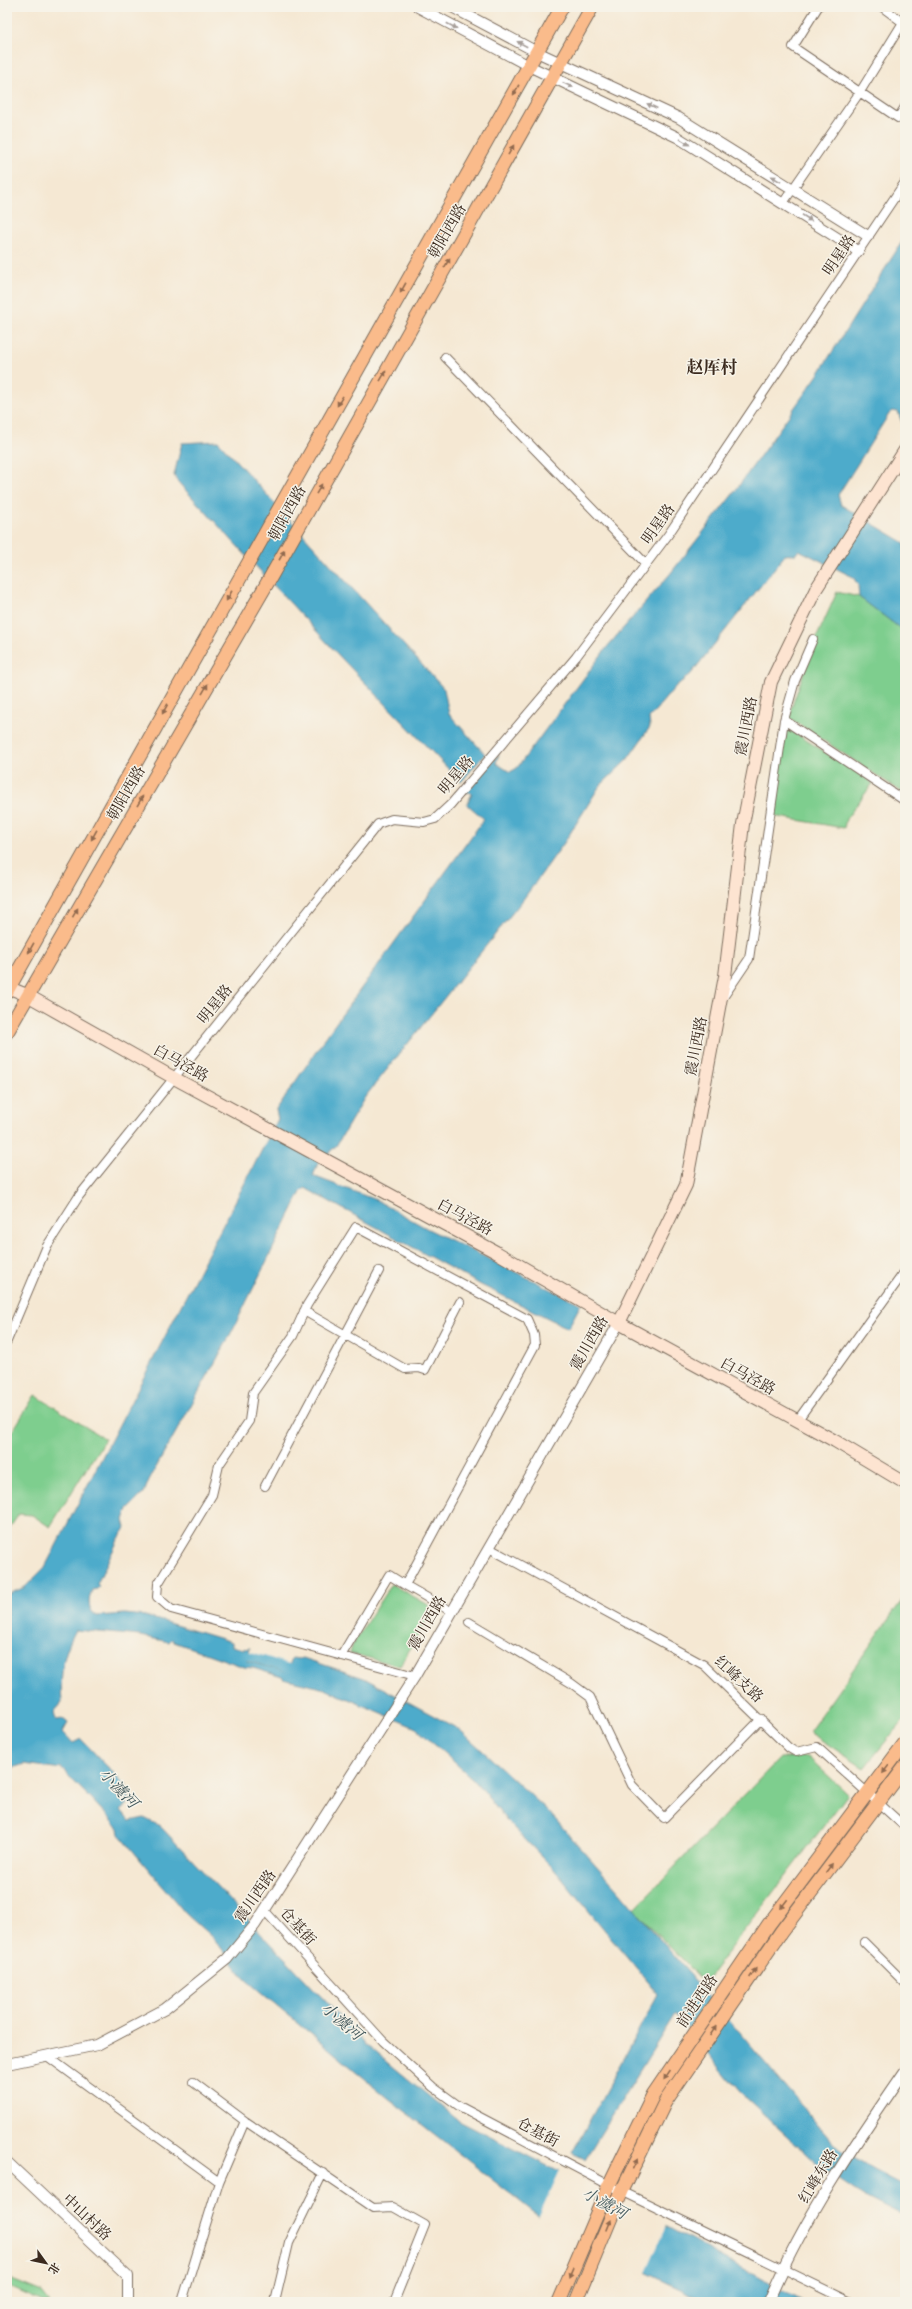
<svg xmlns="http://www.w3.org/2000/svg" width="912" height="2309" font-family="'IM FELL French Canon','Noto Serif SC',serif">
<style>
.green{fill:#7ece8e;stroke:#5c7c56}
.water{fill:#4dabcb;stroke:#446a74}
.pier{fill:#f5e8d3}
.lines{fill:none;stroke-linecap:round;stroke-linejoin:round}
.canal{stroke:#4dabcb;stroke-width:9}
.minor-casing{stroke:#7c6c5d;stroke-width:10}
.tertiary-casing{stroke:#7c6c5d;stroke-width:12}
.secondary-casing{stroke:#7c6c5d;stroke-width:14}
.primary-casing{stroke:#7c6c5d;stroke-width:15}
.minor{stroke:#fff;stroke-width:8}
.tertiary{stroke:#fff;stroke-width:10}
.secondary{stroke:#fde4d1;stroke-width:12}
.primary{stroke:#fabb8b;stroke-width:13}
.oneway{fill:#a79f9a}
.oneway2{fill:#916b4f}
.labels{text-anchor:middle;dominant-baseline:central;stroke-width:3;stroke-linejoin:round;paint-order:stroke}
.street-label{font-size:15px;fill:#3b2a1e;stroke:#f7f3e8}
.water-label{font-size:16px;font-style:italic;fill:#41575b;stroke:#f7f3e8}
.quarter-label{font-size:17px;font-weight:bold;fill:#3b2a1e;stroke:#f7f3e8}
</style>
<rect width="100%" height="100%" fill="#f7f3e8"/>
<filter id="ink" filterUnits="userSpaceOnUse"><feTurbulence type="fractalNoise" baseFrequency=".025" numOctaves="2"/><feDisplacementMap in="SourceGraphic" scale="8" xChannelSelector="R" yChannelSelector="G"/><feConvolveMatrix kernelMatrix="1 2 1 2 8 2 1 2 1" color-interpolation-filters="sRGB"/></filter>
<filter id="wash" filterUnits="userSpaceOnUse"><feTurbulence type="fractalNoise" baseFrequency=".012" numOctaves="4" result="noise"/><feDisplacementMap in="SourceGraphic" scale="16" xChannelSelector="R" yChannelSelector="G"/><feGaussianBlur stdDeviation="0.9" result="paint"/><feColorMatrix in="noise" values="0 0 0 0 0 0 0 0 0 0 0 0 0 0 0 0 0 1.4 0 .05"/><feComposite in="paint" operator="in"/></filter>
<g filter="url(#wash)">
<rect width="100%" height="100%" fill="#f5e8d3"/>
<path class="green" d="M837 592 859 597 905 632V794L788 717 815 641Z
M786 727 873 783 846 819 844 828 773 816Z
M35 1395 105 1439 50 1527 32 1515 19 1514 7 1532V1440Z
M391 1584 434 1608 400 1666 350 1653 353 1644Z
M905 1596V1718L864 1768 809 1732Z
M808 1757 848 1794 704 1983 634 1909 780 1758Z
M7 2278 42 2292 50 2302H43L7 2286Z"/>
<path class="water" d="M905 237V430L898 412 893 411 889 414 838 495 841 505 905 543V632L859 597 858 585 853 577 799 550 796 554 785 555 690 675 676 686 649 718 650 727 627 760 599 787 564 843 522 901 365 1097 336 1146 318 1163 313 1176 376 1200 428 1229 581 1304 568 1328 481 1285 305 1188 301 1192 226 1343 149 1480 144 1493 128 1509 124 1520 126 1528 118 1540 97 1584 99 1586 97 1589 92 1590C88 1600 87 1609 97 1616L125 1614 145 1616 232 1642V1646L243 1649 250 1648 247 1661 287 1672 292 1658 298 1659 303 1658 364 1678 460 1730 547 1810 619 1891 834 2144 874 2170 905 2186V2214L898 2213 857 2192 819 2166 740 2092 675 2014 585 2159 572 2153 658 1994 553 1868 507 1821 474 1780 416 1728 325 1689 283 1679 282 1677 253 1668 244 1667 174 1642 172 1639 169 1642 140 1636 76 1630C62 1655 60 1675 62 1703L54 1712 56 1720 63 1719 68 1723 63 1732 73 1743 81 1739 126 1786 130 1802 121 1810 130 1821 144 1818 160 1826 367 2045 459 2121 660 2223 803 2302H707L633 2266 541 2218 387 2097 245 1979 215 1940 186 1914 143 1863 120 1835 119 1828 62 1769 24 1764 7 1770V1595L25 1587 45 1567 278 1119 276 1110 330 1031 484 819 467 804 472 794 470 792 465 793 499 754 496 763 510 772 517 768 607 647 670 574 733 494 817 376Z
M218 441 444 689 449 714 485 754 461 782 344 661 177 481 174 475 182 443Z"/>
<path class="pier" d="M560 2169 667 2225 645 2275 538 2218Z"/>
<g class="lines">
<path class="canal" d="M236 1652 300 1672"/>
</g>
</g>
<g filter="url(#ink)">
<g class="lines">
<defs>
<path id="minor" d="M818 7 793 47 898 118 905 107
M882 7 905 24
M783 203 860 92 905 19
M445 357 646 564
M784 720 905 801
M722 999 749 959 784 720 795 681 813 639
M304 1311 405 1369 419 1368 425 1370 460 1302
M7 1341 47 1246 79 1196 378 824 392 819 424 822 435 819 451 804 576 657 668 535 905 182
M797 1421 905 1271
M265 1486 379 1271
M489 1548 704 1665 789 1748 796 1752 817 1747 905 1827
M469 1622 571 1683 590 1697 632 1785 664 1818 761 1719
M341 1656 389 1575 405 1585
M415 1676 171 1609 157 1597 158 1584 212 1495 219 1465 249 1421 253 1393 293 1336 307 1305 356 1227 527 1319 534 1335 535 1345 405 1585 452 1612
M265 1911 383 2041 433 2087 459 2106 609 2185 851 2302
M864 1942 905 1983
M47 2056 219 2182 245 2121 373 2208 393 2207 425 2225 394 2302
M193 2082 245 2121
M182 2302 219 2182
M275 2302 289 2243 323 2173"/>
<path id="tertiary" d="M418 7 529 66 677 137 858 251
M452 7 537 52 679 118 868 236
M7 2064 97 2045 165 2009 227 1959 255 1925 415 1676 619 1323
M7 2162 128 2276V2302
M768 2302C803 2219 854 2145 905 2071"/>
<path id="secondary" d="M7 987 27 995 174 1078 496 1252 619 1323 835 1441 905 1483
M619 1323 686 1185 725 976 743 824 771 682 816 589 905 450"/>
<path id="primary" d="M7 991 562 7
M7 1032 265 587 592 7
M559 2302 609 2185 653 2095 769 1924 905 1743
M576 2302 622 2191 665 2102 781 1932 905 1767"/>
</defs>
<use href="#minor" class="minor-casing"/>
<use href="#tertiary" class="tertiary-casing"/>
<use href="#secondary" class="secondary-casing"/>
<use href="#primary" class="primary-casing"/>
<use href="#minor" class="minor"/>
<use href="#tertiary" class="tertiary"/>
<use href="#secondary" class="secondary"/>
<use href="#primary" class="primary"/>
</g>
<defs><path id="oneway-solid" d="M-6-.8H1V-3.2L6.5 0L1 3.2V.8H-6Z"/></defs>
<g class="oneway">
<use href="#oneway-solid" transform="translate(452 26) rotate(28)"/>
<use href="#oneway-solid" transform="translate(522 44) rotate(-152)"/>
<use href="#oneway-solid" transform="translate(568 85) rotate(25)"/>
<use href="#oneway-solid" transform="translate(652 106) rotate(-155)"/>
<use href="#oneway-solid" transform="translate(685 142) rotate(32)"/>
<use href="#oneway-solid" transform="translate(776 179) rotate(-148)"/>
<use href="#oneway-solid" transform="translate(807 218) rotate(33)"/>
</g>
<g class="oneway2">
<use href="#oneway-solid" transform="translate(516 90) rotate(119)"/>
<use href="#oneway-solid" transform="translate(511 150) rotate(-60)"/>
<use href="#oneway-solid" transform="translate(447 263) rotate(-60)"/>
<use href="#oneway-solid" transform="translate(403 288) rotate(119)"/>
<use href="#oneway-solid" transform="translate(383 376) rotate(-60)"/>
<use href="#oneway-solid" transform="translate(340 401) rotate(120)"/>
<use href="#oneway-solid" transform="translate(319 489) rotate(-60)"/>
<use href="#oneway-solid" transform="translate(282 555) rotate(-61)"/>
<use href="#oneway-solid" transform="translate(229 596) rotate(119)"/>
<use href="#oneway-solid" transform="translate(205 689) rotate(-60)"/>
<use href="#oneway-solid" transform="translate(165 709) rotate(119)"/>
<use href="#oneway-solid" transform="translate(140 801) rotate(-60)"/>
<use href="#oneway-solid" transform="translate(94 835) rotate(119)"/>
<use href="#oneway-solid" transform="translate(75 913) rotate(-60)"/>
<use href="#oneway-solid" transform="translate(31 948) rotate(119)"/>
<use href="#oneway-solid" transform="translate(886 1769) rotate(127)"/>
<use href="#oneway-solid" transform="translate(829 1868) rotate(-53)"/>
<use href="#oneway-solid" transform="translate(784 1904) rotate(127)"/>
<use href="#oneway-solid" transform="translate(753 1973) rotate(-56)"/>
<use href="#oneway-solid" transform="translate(713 2031) rotate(-56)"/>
<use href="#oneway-solid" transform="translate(667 2075) rotate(124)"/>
<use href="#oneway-solid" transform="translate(635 2164) rotate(-64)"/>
<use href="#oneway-solid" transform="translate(608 2225) rotate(-68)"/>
<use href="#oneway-solid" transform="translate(571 2273) rotate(113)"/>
</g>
</g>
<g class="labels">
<g class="street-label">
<text transform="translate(447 231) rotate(-60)">朝阳西路</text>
<text transform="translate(839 255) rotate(-56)">明星路</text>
<text transform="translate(287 513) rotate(-61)">朝阳西路</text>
<text transform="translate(658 524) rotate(-55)">明星路</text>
<text transform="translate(746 726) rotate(-79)">震川西路</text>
<text transform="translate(456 775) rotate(-50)">明星路</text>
<text transform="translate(126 793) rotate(-60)">朝阳西路</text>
<text transform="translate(215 1004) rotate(-51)">明星路</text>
<text transform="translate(696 1046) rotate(-79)">震川西路</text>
<text transform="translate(181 1063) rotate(29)">白马泾路</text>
<text transform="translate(465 1217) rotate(28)">白马泾路</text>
<text transform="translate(589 1343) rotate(-60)">震川西路</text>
<text transform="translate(748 1376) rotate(29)">白马泾路</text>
<text transform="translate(427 1623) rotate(-60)">震川西路</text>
<text transform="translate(739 1679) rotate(43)">红峰支路</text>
<text transform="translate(255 1896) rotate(-55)">震川西路</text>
<text transform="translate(298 1926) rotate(48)">仓基街</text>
<text transform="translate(697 2001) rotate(-56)">前进西路</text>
<text transform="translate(538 2132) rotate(28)">仓基街</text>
<text transform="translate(818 2176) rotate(-59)">红峰东路</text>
<text transform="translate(87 2217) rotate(43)">中山村路</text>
</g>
<g class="water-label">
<text transform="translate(119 1788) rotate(47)">小澞河</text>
<text transform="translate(342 2021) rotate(41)">小澞河</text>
<text transform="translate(605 2203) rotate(29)">小澞河</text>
</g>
<g class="quarter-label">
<text x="712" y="367">赵厍村</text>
</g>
</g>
<rect width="912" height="2309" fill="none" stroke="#f7f3e8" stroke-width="24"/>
<g transform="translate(46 2263) rotate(123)" stroke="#f7f3e8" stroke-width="3" paint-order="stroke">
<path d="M0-3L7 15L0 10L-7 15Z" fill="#3b2a1e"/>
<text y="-6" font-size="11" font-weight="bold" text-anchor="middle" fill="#3b2a1e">北</text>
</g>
</svg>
